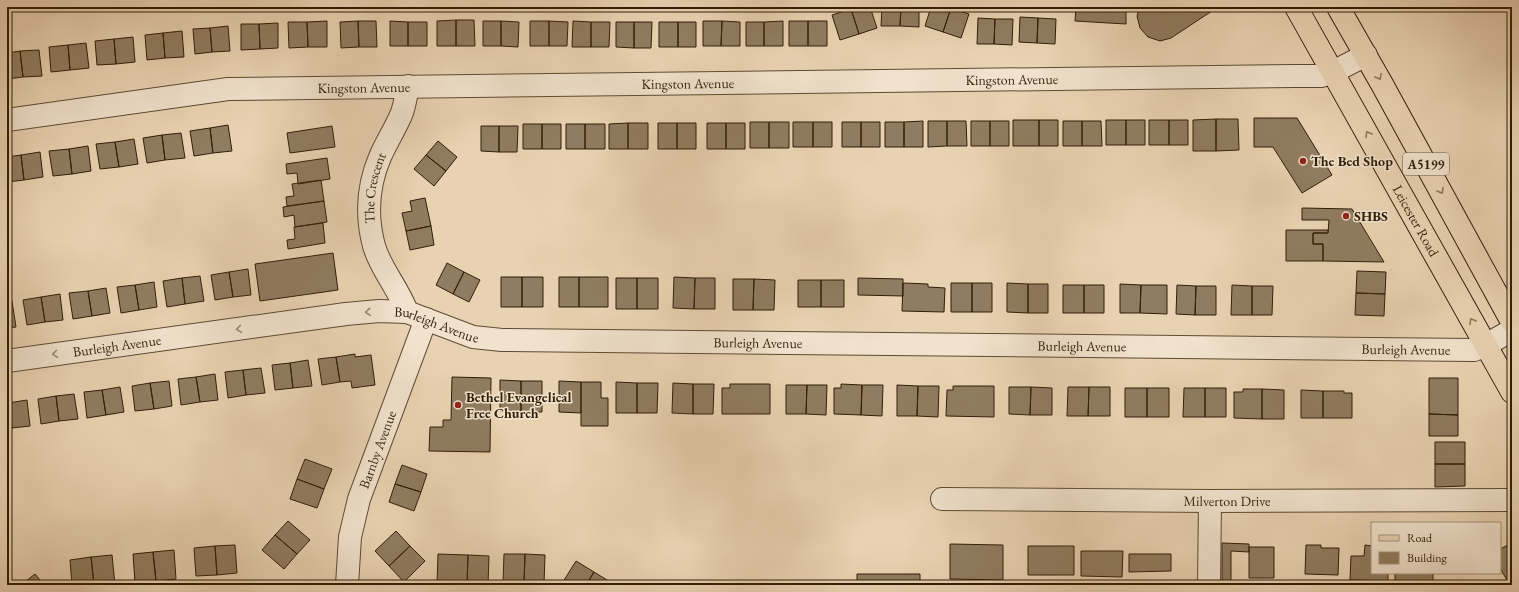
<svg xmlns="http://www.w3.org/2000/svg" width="1519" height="592" font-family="'EB Garamond',serif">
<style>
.building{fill:#907c60;stroke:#301e07}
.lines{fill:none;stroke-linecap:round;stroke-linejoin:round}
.minor-casing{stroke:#5e4b32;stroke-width:24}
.major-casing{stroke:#301e07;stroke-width:24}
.minor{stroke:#f1e2cd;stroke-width:22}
.major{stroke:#e9d2b2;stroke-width:22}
.oneway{stroke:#8c785c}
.oneway2{stroke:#9a8a74}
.poi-dot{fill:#8f2418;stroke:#f1e2cd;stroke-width:1.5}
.labels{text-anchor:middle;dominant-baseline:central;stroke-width:3;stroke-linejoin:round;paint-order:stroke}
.shield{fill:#f1e2cd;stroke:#6a5942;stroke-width:1}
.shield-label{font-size:13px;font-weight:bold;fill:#301e07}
.street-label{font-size:14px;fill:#301e07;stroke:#f1e2cd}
.poi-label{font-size:14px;font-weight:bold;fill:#301e07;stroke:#f1e2cd;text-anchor:start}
</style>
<rect width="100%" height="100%" fill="#e9d2b2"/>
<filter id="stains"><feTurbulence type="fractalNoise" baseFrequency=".005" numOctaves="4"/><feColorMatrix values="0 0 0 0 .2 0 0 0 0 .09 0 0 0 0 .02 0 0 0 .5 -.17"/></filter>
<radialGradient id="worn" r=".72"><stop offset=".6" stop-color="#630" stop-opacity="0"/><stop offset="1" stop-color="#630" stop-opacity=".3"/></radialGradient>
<path class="building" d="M858 7H870L877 28 859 34 851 9Z
M882 7H901L900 26H881Z
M901 7H919V27L900 26Z
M931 7 951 8 943 32 925 26Z
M1076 7H1126V24L1075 21Z
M1140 7H1218L1171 38 1160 41 1148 37 1140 28 1137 16Z
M951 8 969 14 961 38 943 32Z
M851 9 859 34 840 40 832 15Z
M1020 17 1038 18 1037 43 1019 42Z
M978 18 995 19 994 44H977Z
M1038 18 1056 19 1055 44 1037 43Z
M995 19H1013L1012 45 994 44Z
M456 20H474L475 46H456Z
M456 20V46H437V21Z
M327 21V47H308L307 22Z
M358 21H376L377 47H359Z
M358 21 359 47 341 48 340 22Z
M390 21 408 22V46H390Z
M483 21H501V46H483Z
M501 21 519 22 518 47 501 46Z
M530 21H549V46H530Z
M549 21 568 22 567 46H549Z
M573 21 591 22V47H572Z
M703 21H722L721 46H703Z
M722 21 740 22V46H721Z
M783 21V46H764V22Z
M789 21H808V46H789Z
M808 21H827V46H808Z
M288 22H307L308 47 289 48Z
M408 22H427V46H408Z
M591 22H610L609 47H591Z
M616 22H634V48L616 47Z
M634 22H652L651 48H634Z
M659 22H678V47H659Z
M678 22H696V47H678Z
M746 22H764V46H746Z
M278 23V48L260 49 259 24Z
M241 24H259L260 49 241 50Z
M228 26 230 51 212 52 210 28Z
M210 28 212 52 195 54 193 29Z
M182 31 184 57 165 58 163 33Z
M163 33 165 58 147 60 145 35Z
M133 37 135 62 116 64 114 39Z
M114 39 116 64 97 65 95 41Z
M86 43 89 68 70 70 68 45Z
M68 45 70 70 51 72 49 47Z
M39 50 42 76 23 77 20 51Z
M20 51 23 77 7 79V53Z
M1254 118H1297L1332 175 1302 193 1273 147H1254Z
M1216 119H1238L1239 150 1216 151Z
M1216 119V151H1193V120Z
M1013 120H1039V146H1013Z
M1039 120H1058V146H1039Z
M1106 120H1126V145H1106Z
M1126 120H1145V145H1126Z
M1149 120H1169V145H1149Z
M1169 120H1188V145H1169Z
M923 121V147H904V122Z
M928 121H947V146L928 147Z
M947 121H966L967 146H947Z
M971 121H990V146H971Z
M990 121H1009V146H990Z
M1063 121H1082V146H1063Z
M1082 121H1101L1102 146H1082Z
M750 122H769V148H750Z
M769 122H789V148H769Z
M793 122H813V147H793Z
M813 122H832V147H813Z
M842 122H861V147H842Z
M861 122H880V147H861Z
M885 122H904V147H885Z
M628 123H648V149H628Z
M628 123V149H609V124Z
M658 123H677V149H658Z
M677 123H696V149H677Z
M707 123H726V149H707Z
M726 123H745V149H726Z
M523 124H542V149H523Z
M542 124H561V149H542Z
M566 124H585V149H566Z
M585 124H605V149H585Z
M228 125 232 151 213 153 210 128Z
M332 126 335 147 290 153 287 133Z
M481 126H499V152L481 151Z
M499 126H518L517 152H499Z
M210 128 213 153 194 156 190 131Z
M181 133 185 158 165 160 162 135Z
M162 135 165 160 147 163 143 138Z
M134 139 138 164 119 167 115 142Z
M438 141 457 157 446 171 426 155Z
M115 142 119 167 100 169 96 144Z
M88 146 91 171 72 174 69 149Z
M69 149 72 174 53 176 49 151Z
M40 152 43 177 24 180 21 155Z
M21 155 24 180 7 182V157Z
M426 155 446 171 434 186 414 169Z
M327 158 330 179 298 184 297 173 287 174 286 164Z
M321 180 324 201 287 206 286 197 294 196 292 184Z
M425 198 431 226 406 231 402 213 412 211 410 201Z
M324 201 327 222 295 227 294 215 284 217 283 207Z
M1302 208 1352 209 1384 262 1323 261V244H1313V233H1328L1329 220H1302Z
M323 223 325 243 288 249 287 240 295 239 294 227Z
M431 226 434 245 410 250 406 231Z
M1286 230H1328V233H1313V244H1323V261H1286Z
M333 253 338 290 260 301 255 264Z
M447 263 464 272 453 294 436 285Z
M248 269 251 295 233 297 229 272Z
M1357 271 1386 272 1385 294 1356 293Z
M229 272 233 297 215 300 211 275Z
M464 272 480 280 469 302 453 294Z
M200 276 204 301 185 304 182 278Z
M501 277H522V307H501Z
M522 277H543V307H522Z
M559 277H579V307H559Z
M579 277H608V307H579Z
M674 277 695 278 694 309 673 308Z
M182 278 185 304 167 307 163 281Z
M616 278H637V309H616Z
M637 278H658V309H637Z
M695 278H715V309H694Z
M858 278 903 279V296L858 295Z
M733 279H754L753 310H733Z
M754 279 775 280 774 310H753Z
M798 280H821V307H798Z
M821 280H844V307H821Z
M154 282 157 307 139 310 135 285Z
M903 283 928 284V287L945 288 944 312 902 311Z
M951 283H972V312H951Z
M972 283H992V312H972Z
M1007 283 1028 284V313L1007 312Z
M1028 284H1048V313H1028Z
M1120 284 1141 285 1140 313H1120Z
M135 285 139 310 121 313 117 287Z
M1063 285H1084V313H1063Z
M1084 285H1104V313H1084Z
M1141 285H1167V314L1140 313Z
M1177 285 1196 286 1195 315 1176 314Z
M1232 285 1252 286V315H1231Z
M1196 286H1216V315H1195Z
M1252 286H1273L1272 315H1252Z
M106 288 110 313 92 316 88 291Z
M88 291 92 316 73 319 69 293Z
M1356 293 1385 294 1384 316 1355 315Z
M60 294 63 320 45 322 41 297Z
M41 297 45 322 27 325 23 300Z
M12 301 16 327 7 328V302Z
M355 354V357L371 355 375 385 352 388 351 381 340 382 336 357Z
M336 357 340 382 322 385 318 359Z
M308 360 312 386 293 388 290 363Z
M290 363 293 388 275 390 272 365Z
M261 368 265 393 246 395 243 370Z
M243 370 246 395 228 398 225 372Z
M215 374 218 400 200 402 196 377Z
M196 377 200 402 181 405 178 379Z
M452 377 491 378 490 452 429 451 430 427H443V420H451Z
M1429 378H1458V415L1429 414Z
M500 380 521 381V412L500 411Z
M169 381 172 406 154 409 150 383Z
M521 381H542V412H521Z
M559 381 581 382V413L559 412Z
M581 382H601V398H608V426H581Z
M616 382 637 383V413H616Z
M150 383 154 409 135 411 132 386Z
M637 383H658L657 413H637Z
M673 383 693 384V414L672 413Z
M693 384H714L713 414H693Z
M730 384H770V414H722V388H730Z
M841 384 862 385 861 415 834 414V388H841Z
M786 385H807L806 414H786Z
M807 385H827L826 415 806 414Z
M862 385H883L882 416 861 415Z
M897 385 918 386 917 416H897Z
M918 386H939L938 417 917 416Z
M953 386H994V417L946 416 947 390H953Z
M120 387 124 412 106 415 102 390Z
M1009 387H1031L1030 415 1009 414Z
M1031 387 1052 388V415H1030Z
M1068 387H1089L1088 416H1067Z
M1089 387H1110V416H1088Z
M1125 388H1147V417H1125Z
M1147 388H1169V417H1147Z
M1184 388H1205V417H1183Z
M1205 388H1226V417H1205Z
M1243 389H1262V419L1234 418V392H1243Z
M1262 389 1284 390V419H1262Z
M102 390 106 415 87 418 84 392Z
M1301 390 1323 391V418H1301Z
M1323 391H1344V393H1352V418H1323Z
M74 394 78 419 59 421 56 396Z
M56 396 59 421 41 424 38 399Z
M27 400 30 426 12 428 8 403Z
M7 403H8L12 428 7 429Z
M1429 414 1458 415V436H1429Z
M1435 442H1465V464H1435Z
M305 459 332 469 324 489 297 479Z
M1435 464H1465V486L1435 487Z
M402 465 427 474 421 492 395 484Z
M297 479 324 489 317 508 290 499Z
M395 484 421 492 414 511 389 502Z
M288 521 310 540 297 554 275 535Z
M396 531 410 546 389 566 375 551Z
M275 535 297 554 284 569 262 550Z
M1222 543 1249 544V552L1231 551V585H1222Z
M1512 543V580L1508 582 1500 568V549Z
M950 544 1003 545V580L950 579Z
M235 545 237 573 217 575 215 546Z
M1306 545H1321V548H1339L1338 575 1305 574Z
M1365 545 1372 546V573H1388V581L1350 580 1351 556H1364Z
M215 546 217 575 196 576 194 548Z
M410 546 425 561 404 582 389 566Z
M1028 546H1074V575H1028Z
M1249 547H1274V578H1249Z
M174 550 176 579 156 581 153 552Z
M1081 551H1123L1122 577 1081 576Z
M153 552 156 581 135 583 133 554Z
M438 554 468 555 467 585 437 584Z
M504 554H525L524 583H503Z
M525 554 545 555 544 584 524 583Z
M1129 554H1171V571L1129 572Z
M112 555 115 585H94L91 557Z
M468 555 489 556 488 585H467Z
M91 557 94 585H72L70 560Z
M576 561 594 572 586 585H561Z
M594 572 612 583 611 585H586Z
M1395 573H1433V583L1395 582Z
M35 574 44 585H21Z
M857 574H920V585H857Z"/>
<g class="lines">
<defs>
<g id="minor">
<path id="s1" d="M7 120 228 89 1294 76H1321L1333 72 1366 55"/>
<path id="s2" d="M407 312C399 289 381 270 374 246 366 216 368 185 380 157 386 143 395 129 401 115 405 106 406 95 408 86"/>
<path id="s3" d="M7 361 346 314 379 311 407 312 473 337 502 340 1474 350 1486 345 1512 330"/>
<path id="s4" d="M942 499 1210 501 1512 500"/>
<path id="s5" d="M347 585 350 537 359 499 426 319"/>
<path d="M1209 585 1210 501"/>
</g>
<g id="major">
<path id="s6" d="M1296 7 1512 392"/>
<path d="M1338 7 1383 86 1512 322"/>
</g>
</defs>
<use href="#minor" class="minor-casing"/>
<use href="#major" class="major-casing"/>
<use href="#minor" class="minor"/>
<use href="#major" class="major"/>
</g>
<defs><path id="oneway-chevron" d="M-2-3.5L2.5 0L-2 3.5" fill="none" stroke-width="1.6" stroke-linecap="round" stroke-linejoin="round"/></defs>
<g class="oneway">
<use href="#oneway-chevron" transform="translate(1379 77) rotate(61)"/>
<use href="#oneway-chevron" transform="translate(1368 134) rotate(-119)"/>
<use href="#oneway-chevron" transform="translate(1441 191) rotate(61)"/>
<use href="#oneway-chevron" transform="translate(1472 321) rotate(-119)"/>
</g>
<g class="oneway2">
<use href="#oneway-chevron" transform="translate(368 312) rotate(175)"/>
<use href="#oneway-chevron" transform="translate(239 329) rotate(172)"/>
<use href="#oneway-chevron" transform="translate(55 354) rotate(172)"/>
</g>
<g class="poi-dot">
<circle cx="1303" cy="161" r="4"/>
<circle cx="1346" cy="216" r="4"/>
<circle cx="458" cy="405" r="4"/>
</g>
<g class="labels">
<rect class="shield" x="1403" y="153" width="46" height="22" rx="3"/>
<g class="shield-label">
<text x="1426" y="164">A5199</text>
</g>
<g class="street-label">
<text stroke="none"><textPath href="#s1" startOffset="1007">Kingston Avenue</textPath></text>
<text stroke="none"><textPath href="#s1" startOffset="683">Kingston Avenue</textPath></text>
<text stroke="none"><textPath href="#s1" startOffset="359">Kingston Avenue</textPath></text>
<text stroke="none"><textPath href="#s2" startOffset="133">The Crescent</textPath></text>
<text stroke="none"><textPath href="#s6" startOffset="245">Leicester Road</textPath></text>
<text stroke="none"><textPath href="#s3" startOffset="435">Burleigh Avenue</textPath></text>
<text stroke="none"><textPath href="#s3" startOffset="759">Burleigh Avenue</textPath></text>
<text stroke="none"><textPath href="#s3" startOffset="111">Burleigh Avenue</textPath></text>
<text stroke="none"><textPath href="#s3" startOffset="1083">Burleigh Avenue</textPath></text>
<text stroke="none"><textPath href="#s3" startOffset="1407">Burleigh Avenue</textPath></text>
<text stroke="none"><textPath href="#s5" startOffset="140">Barnby Avenue</textPath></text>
<text stroke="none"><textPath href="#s4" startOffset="285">Milverton Drive</textPath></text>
</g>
<g class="poi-label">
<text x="1311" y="161">The Bed Shop</text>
<text x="1354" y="216">SHBS</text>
<text x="466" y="397">Bethel Evangelical<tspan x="466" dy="16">Free Church</tspan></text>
</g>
</g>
<rect width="1519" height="592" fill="none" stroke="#e9d2b2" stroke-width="24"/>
<rect x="8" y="8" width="1503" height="576" fill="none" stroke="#301e07" stroke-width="2"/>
<rect x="12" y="12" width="1495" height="568" fill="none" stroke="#301e07"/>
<rect x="1371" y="522" width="130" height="52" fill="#f1e2cd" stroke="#a4947e"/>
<rect x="1379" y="535" width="20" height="6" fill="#e9d2b2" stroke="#a4947e"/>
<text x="1407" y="542" font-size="12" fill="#301e07">Road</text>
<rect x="1379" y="552" width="20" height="12" fill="#907c60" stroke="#a4947e"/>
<text x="1407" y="562" font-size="12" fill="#301e07">Building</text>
<rect width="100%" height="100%" filter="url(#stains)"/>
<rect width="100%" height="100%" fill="url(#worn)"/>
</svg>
